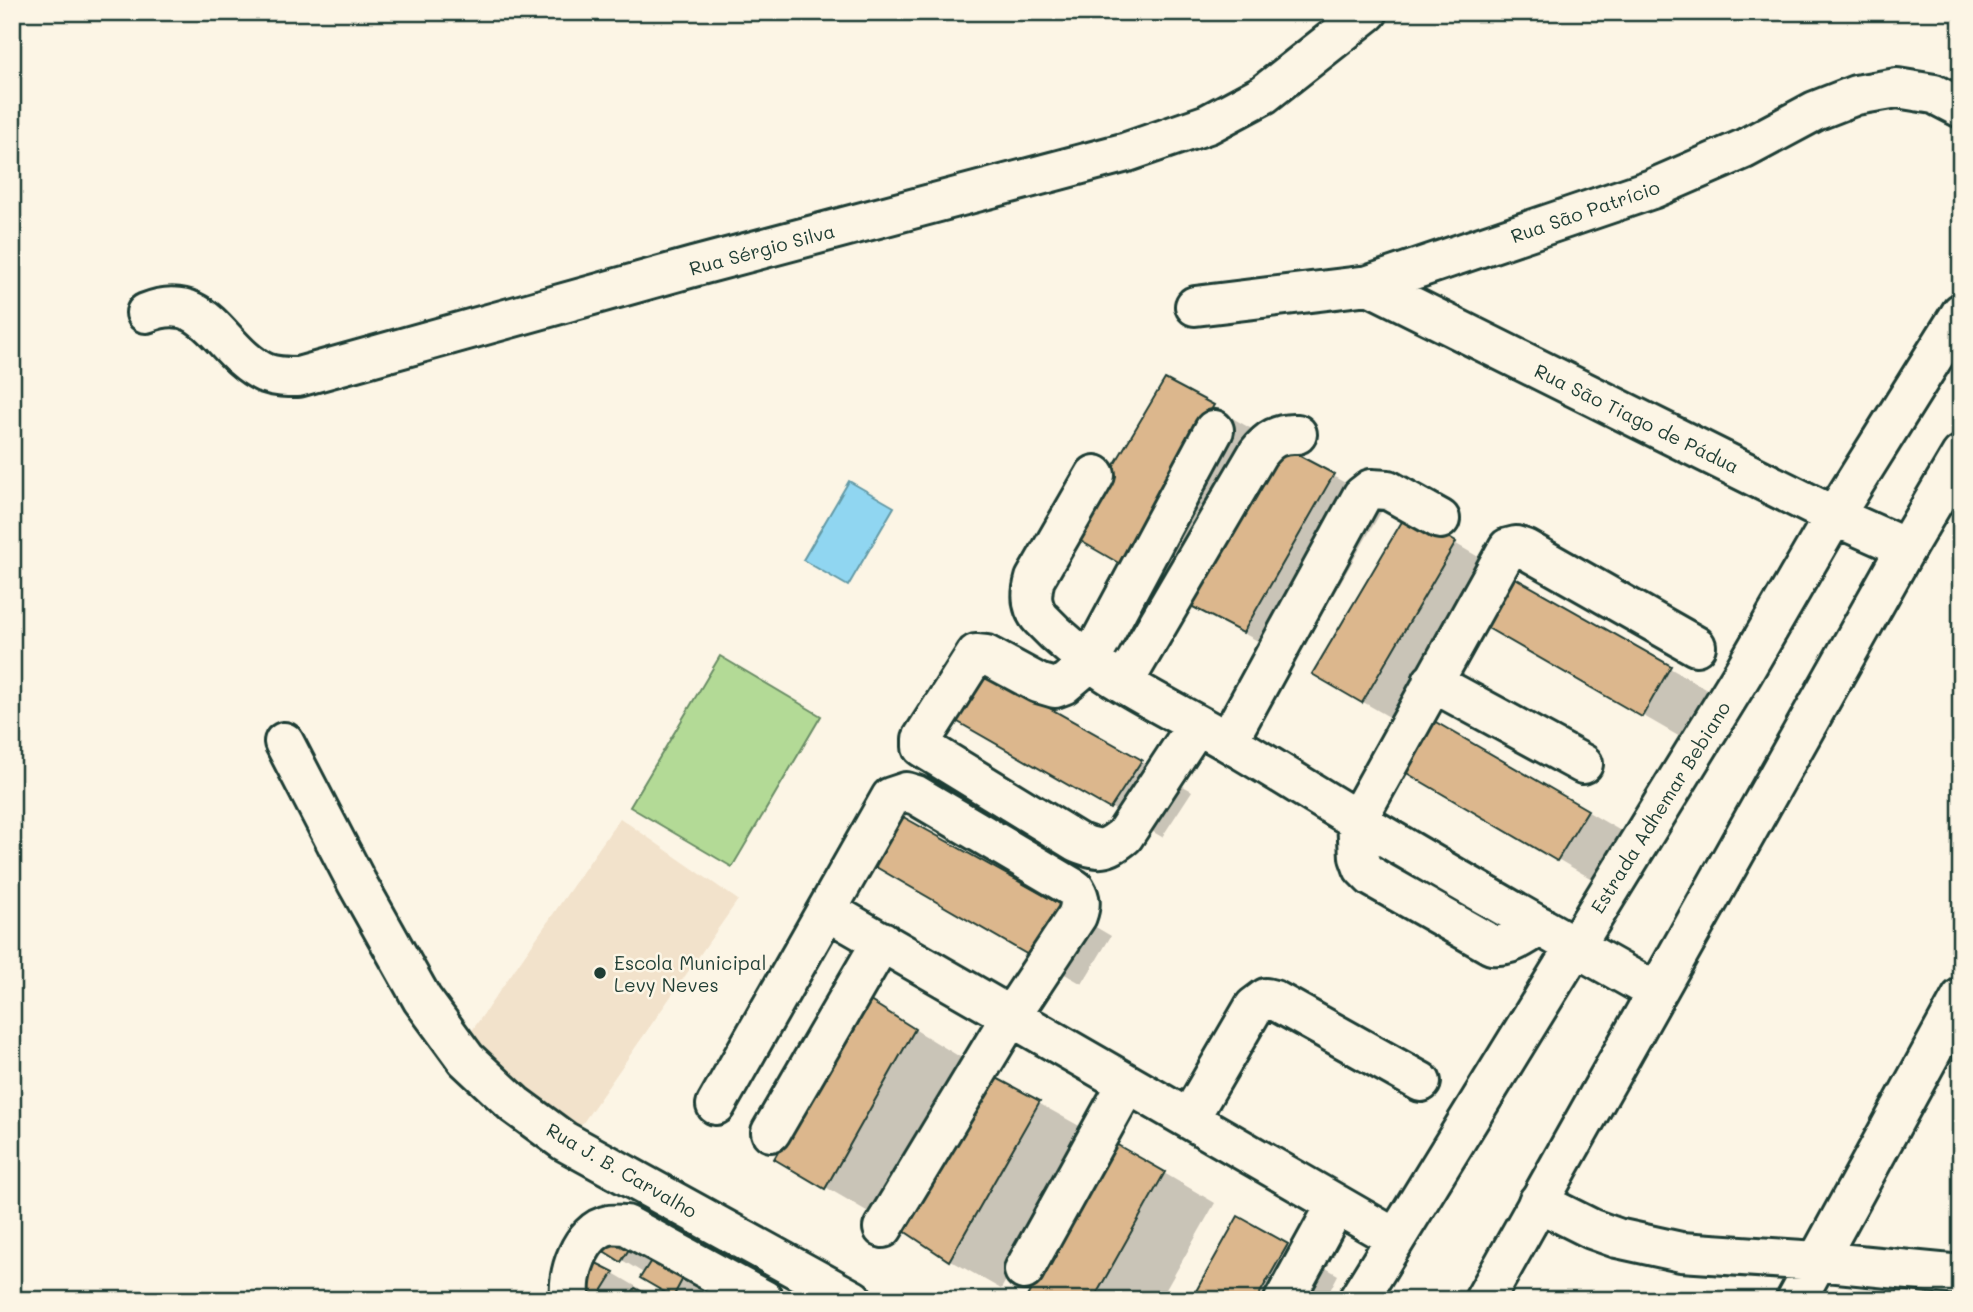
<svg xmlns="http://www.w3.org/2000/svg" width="1973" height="1312" font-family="Mali,sans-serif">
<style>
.built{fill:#f2e2cb}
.green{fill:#b3da96;stroke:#698c65;stroke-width:2}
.water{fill:#90d6f1;stroke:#6399a5;stroke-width:2}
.shadow{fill:#0003}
.building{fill:#dcb78d;stroke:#1f3d34;stroke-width:2}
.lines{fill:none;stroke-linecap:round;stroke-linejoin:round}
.minor-casing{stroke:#1f3d34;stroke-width:44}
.major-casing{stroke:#1f3d34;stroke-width:44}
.minor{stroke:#fcf5e5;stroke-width:38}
.major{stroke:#fcf5e5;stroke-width:38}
.poi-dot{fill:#1f3d34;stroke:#fcf5e5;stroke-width:2.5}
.labels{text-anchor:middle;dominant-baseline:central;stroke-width:5;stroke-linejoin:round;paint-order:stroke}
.street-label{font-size:19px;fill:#1f3d34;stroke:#fcf5e5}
.poi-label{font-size:19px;fill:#1f3d34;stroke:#fcf5e5;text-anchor:start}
</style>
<rect width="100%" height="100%" fill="#fcf5e5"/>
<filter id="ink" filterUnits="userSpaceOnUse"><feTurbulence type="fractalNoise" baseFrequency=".0143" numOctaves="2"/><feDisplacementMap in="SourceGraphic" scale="14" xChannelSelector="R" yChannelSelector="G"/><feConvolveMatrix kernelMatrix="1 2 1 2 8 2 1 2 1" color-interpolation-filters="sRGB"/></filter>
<g filter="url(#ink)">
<path class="built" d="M620 818 738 900 580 1127 462 1045Z"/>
<path class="green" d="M720 656 821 716 732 867 630 807Z"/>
<path class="water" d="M849 481 894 507 848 586 803 560Z"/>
<path class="shadow" d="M1213 407 1264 436 1174 593 1074 535Z
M1284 449 1385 505 1295 661 1193 606Z
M1408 516 1506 573 1414 731 1314 674Z
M1510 578 1721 697 1694 745 1481 622Z
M981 671 1192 791 1162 837 954 717Z
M1428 719 1638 841 1609 889 1400 767Z
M872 863 1060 906 1111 936 1082 984Z
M868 1001 965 1060 877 1217 776 1158Z
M990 1076 1090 1132 1001 1289 950 1260Z
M1164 1173 1215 1203 1160 1300H1027Z
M1239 1218 1338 1275 1325 1300H1193Z
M617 1228 740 1300H681L643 1277 645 1274 622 1260Z
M595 1264 613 1273 659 1300H599L579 1288Z"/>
<path class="building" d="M1165 379 1214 405 1122 565 1072 536Z
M1283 447 1334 474 1243 633 1191 606Z
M1407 513 1456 542 1362 703 1312 674Z
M1510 575 1671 666 1642 717 1479 623Z
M980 669 1142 760 1110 809 951 718Z
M1427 717 1588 810 1557 861 1398 768Z
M898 814 1061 905 1030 956 869 863Z
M867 999 915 1029 825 1189 774 1159Z
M989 1074 1040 1101 949 1261 901 1229Z
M1114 1143 1165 1172 1093 1300H1025Z
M1238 1216 1288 1244 1256 1300H1191Z
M616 1225 636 1238 621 1262 602 1250Z
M659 1248 690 1265 673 1297 640 1278Z
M594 1262 614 1272 597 1299 576 1289Z
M635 1288 657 1300H627Z"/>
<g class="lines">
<defs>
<path id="minor" d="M1369 285 1834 516 1906 548
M1195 306 1369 285 1652 189 1744 149 1815 111 1856 95 1897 88 1934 94 1961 108
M146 313C208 288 218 351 265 373 276 377 287 377 298 377L693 267 1127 152 1208 124 1264 94 1368 12
M1095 475 1035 579C1031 593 1030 607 1041 619 1093 675 1165 705 1230 743 1273 768 1315 795 1357 820 1456 879 1556 936 1656 992
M1124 682 1258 453C1269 439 1279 433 1297 434
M1432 682 1583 764
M1196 726 1124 836C1105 851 1100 851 1077 842L922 747V739L976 654 986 655 1038 683 1055 688 1063 685 1089 663 1214 430
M1228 741 1362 496 1371 489 1388 490 1440 519
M284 742 357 883 422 999 466 1059 515 1105 564 1141 853 1300
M828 911 1395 1238
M1540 926C1524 936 1511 947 1492 945L1372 877 1363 868 1359 857 1357 820 1508 548 1516 546 1525 549 1696 646
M716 1105 891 797 906 792 916 795 1075 889C1081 899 1081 905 1077 916L1011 1016 883 1228
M1189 1119 1254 1007 1266 998 1274 1000 1421 1082
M771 1132 882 941
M1538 1202 1592 1229 1617 1238 1681 1252 1817 1261 1961 1275
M1024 1270 1127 1084
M571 1300C565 1276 581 1230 609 1225 613 1224 621 1225 626 1225L764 1300
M1284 1300 1336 1205
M1358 1300 1743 673 1834 516 1961 313
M1796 1300 1961 998"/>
<path id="major" d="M1484 1300 1906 548 1961 455"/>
</defs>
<use href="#minor" class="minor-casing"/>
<use href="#major" class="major-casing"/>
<use href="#minor" class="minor"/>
<use href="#major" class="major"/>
</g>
</g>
<circle class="poi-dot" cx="600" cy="973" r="7"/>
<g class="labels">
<g class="street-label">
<text transform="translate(1585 211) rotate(-19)">Rua São Patrício</text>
<text transform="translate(762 249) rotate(-15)">Rua Sérgio Silva</text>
<text transform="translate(1637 418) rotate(26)">Rua São Tiago de Pádua</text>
<text transform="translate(1660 807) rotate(-58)">Estrada Adhemar Bebiano</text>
<text transform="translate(622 1170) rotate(30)">Rua J. B. Carvalho</text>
</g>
<g class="poi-label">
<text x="614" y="962">Escola Municipal<tspan x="614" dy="22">Levy Neves</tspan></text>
</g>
</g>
<rect width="1973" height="1312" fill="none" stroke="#fcf5e5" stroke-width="42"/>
<rect x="21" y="21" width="1931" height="1270" fill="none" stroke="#1f3d34" stroke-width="2.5" filter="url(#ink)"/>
</svg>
